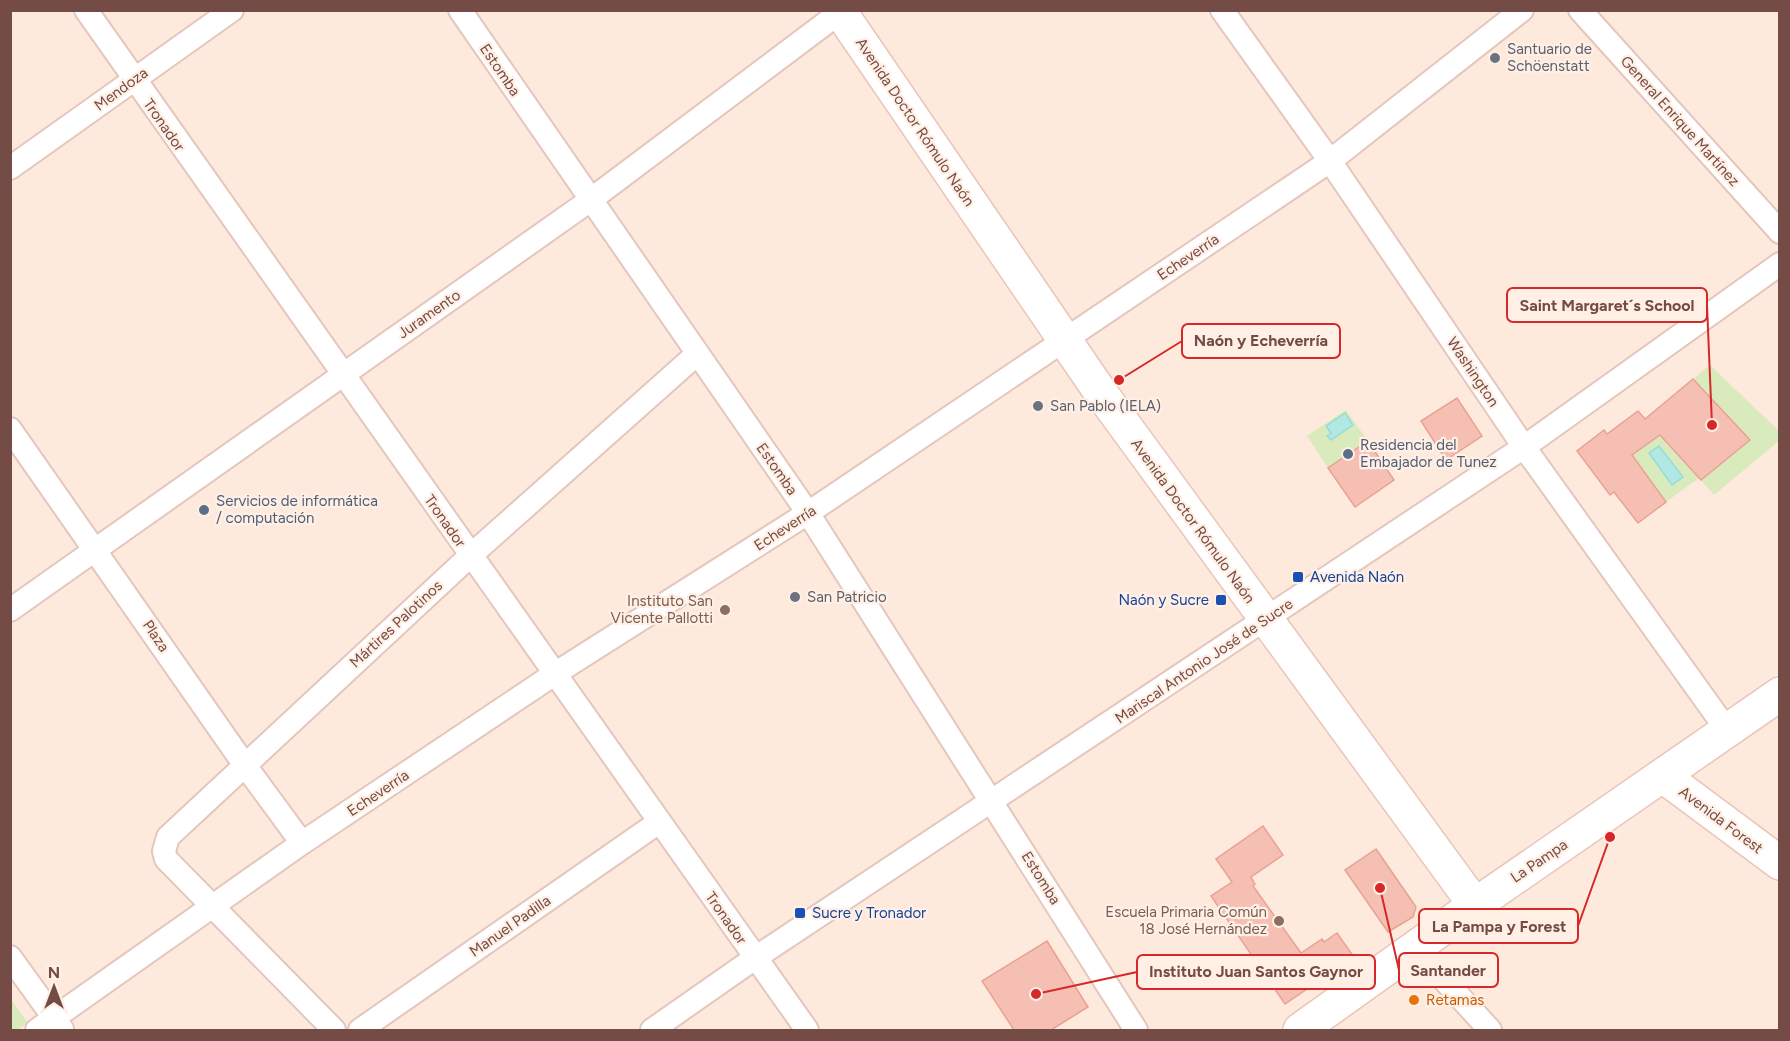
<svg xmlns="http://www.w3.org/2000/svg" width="1790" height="1041" font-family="Figtree,sans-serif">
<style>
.green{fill:#d9ebbc}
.water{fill:#b1e8e4;stroke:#97dad7;stroke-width:1.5}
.building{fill:#f5c0b3;stroke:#e8a193;stroke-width:1.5}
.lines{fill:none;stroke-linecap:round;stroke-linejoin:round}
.street-casing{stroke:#e4c6bc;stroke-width:26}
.secondary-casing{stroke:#e9c5b9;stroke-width:36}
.street{stroke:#fff;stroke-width:22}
.secondary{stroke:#fff;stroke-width:33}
.worship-dot{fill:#6b7280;stroke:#ffefe5;stroke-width:2}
.service-dot{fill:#5c6f8a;stroke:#ffefe5;stroke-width:2}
.transit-dot{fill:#1a4fb4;stroke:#ffefe5;stroke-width:2}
.education-dot{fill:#8d6e63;stroke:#ffefe5;stroke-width:2}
.food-dot{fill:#e8710a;stroke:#ffefe5;stroke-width:2}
.labels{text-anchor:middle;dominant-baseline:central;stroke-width:4.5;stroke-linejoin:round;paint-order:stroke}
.worship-label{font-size:15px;fill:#5b616d;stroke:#ffefe5;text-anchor:start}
.street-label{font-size:15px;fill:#744c45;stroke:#ffefe5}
.service-label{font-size:15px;fill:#4e5e75;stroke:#ffefe5;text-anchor:start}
.transit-label{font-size:15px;fill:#164399;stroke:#ffefe5;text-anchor:start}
.education-label{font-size:15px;fill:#785e54;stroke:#ffefe5;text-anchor:end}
.food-label{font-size:15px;fill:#c56008;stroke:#ffefe5;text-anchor:start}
.leader{fill:none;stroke:#d62828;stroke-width:2}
.callout-dot{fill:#d62828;stroke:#ffefe5;stroke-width:2}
.callout{fill:#ffefe5;stroke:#d62828;stroke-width:2}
.callout-label{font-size:16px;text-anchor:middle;font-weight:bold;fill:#744c45}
</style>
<rect width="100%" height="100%" fill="#feeadd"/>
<path class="green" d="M1710 365 1779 431V441L1714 495 1701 480 1750 440 1693 379Z
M1346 410 1368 441 1328 468 1307 436Z
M1657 433 1699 478 1666 502 1632 455Z
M10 998 28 1023 17 1030H11Z"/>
<path class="water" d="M1345 413 1353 425 1331 440 1327 436 1331 433 1326 426Z
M1659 446 1683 477 1672 485 1649 453Z"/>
<path class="building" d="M1693 379 1750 440 1701 480 1660 435 1632 455 1666 502 1638 523 1614 492 1610 495 1577 451 1604 430 1607 434 1638 411 1645 419Z
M1457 398 1482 436 1446 460 1421 421Z
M1368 441 1394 480 1355 507 1328 468Z
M1263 826 1283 855 1251 877 1255 884 1253 886 1301 953 1322 939 1324 942 1337 933 1354 957 1285 1004 1211 896 1232 882 1216 859Z
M1376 849 1416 907 1413 917 1388 932 1345 870Z
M1047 941 1088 1007 1051 1030H1014L982 981Z"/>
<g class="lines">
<defs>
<path id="street" d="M86 10 807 1030
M460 10 808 513 1136 1030
M1222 10 1330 161 1524 447 1727 730
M1580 10 1780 232
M10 168 232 10
M10 429 244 764 302 843
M10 610 589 201 843 10
M1415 948 1490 1030
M10 957 62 1029
M37 1030 302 843 556 673 808 513 1330 161 1522 10
M334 1030 166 859 164 851 168 837 470 556 697 354
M360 1030 659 822
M652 1030 755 958 1524 447 1780 264"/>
<path id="secondary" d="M839 10 1101 393 1475 905
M1663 776 1780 863
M1300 1030 1475 905 1780 694"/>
</defs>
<use href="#street" class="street-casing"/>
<use href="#secondary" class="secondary-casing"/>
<use href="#street" class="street"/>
<use href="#secondary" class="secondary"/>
</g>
<g class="worship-dot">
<circle cx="1495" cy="58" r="6"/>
<circle cx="1038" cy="406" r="6"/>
<circle cx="795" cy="597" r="6"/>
</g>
<g class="service-dot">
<circle cx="1348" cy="454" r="6"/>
<circle cx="204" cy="510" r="6"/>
</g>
<g class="transit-dot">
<rect x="1292" y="571" width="12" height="12" rx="3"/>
<rect x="1215" y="594" width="12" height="12" rx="3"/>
<rect x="794" y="907" width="12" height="12" rx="3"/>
</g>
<g class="education-dot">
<circle cx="725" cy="610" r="6"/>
<circle cx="1279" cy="921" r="6"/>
</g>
<circle class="food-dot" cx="1414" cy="1000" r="6"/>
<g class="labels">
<g class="worship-label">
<text x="1507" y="49">Santuario de<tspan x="1507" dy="17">Schöenstatt</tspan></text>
<text x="1050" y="406">San Pablo (IELA)</text>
<text x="807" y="597">San Patricio</text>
</g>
<g class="street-label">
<text transform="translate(500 70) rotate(56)">Estomba</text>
<text transform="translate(121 89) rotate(-36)">Mendoza</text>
<text transform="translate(1680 121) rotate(48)">General Enrique Martínez</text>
<text transform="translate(915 122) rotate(56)">Avenida Doctor Rómulo Naón</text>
<text transform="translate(164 125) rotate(55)">Tronador</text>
<text transform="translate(1188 257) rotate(-34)">Echeverría</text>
<text transform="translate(429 314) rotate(-35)">Juramento</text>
<text transform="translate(1473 372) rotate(56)">Washington</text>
<text transform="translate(777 469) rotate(55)">Estomba</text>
<text transform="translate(445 521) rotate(55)">Tronador</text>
<text transform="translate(1193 521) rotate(54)">Avenida Doctor Rómulo Naón</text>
<text transform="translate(785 528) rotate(-33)">Echeverría</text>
<text transform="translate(396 624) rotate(-43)">Mártires Palotinos</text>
<text transform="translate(156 636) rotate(56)">Plaza</text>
<text transform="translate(1204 661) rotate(-34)">Mariscal Antonio José de Sucre</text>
<text transform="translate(378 793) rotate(-34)">Echeverría</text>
<text transform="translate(1721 820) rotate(37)">Avenida Forest</text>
<text transform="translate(1539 861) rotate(-34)">La Pampa</text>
<text transform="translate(1041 878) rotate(58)">Estomba</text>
<text transform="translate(726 918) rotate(55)">Tronador</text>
<text transform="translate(510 926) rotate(-35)">Manuel Padilla</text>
</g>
<g class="service-label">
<text x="1360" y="445">Residencia del<tspan x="1360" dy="17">Embajador de Tunez</tspan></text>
<text x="216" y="501">Servicios de informática<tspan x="216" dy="17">/ computación</tspan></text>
</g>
<g class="transit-label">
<text x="1310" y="577">Avenida Naón</text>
<text x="1209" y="600" text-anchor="end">Naón y Sucre</text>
<text x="812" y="913">Sucre y Tronador</text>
</g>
<g class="education-label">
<text x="713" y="601">Instituto San<tspan x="713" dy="17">Vicente Pallotti</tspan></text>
<text x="1267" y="912">Escuela Primaria Común<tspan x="1267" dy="17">18 José Hernández</tspan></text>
</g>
<g class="food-label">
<text x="1426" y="1000">Retamas</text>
</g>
</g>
<path class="leader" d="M1712 425L1707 305M1119 380L1182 341M1610 837L1578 926M1380 888L1399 970M1036 994L1137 972"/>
<g class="callout-dot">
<circle cx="1712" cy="425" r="6"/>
<circle cx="1119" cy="380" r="6"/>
<circle cx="1610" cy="837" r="6"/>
<circle cx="1380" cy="888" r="6"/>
<circle cx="1036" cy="994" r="6"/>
</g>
<g class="callout">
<rect x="1507" y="288" width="200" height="34" rx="6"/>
<rect x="1182" y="324" width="158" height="34" rx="6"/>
<rect x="1419" y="909" width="159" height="34" rx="6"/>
<rect x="1399" y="953" width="99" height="34" rx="6"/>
<rect x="1137" y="955" width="238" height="34" rx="6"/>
</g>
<g class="callout-label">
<text x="1607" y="311">Saint Margaret´s School</text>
<text x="1261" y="346">Naón y Echeverría</text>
<text x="1499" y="932">La Pampa y Forest</text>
<text x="1448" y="976">Santander</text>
<text x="1256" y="977">Instituto Juan Santos Gaynor</text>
</g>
<rect width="1790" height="1041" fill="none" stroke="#744c45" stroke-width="24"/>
<g transform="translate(54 987)" stroke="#ffefe5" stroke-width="4.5" paint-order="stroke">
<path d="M0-4.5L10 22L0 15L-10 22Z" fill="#744c45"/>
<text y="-9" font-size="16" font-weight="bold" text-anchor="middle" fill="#744c45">N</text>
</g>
</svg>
